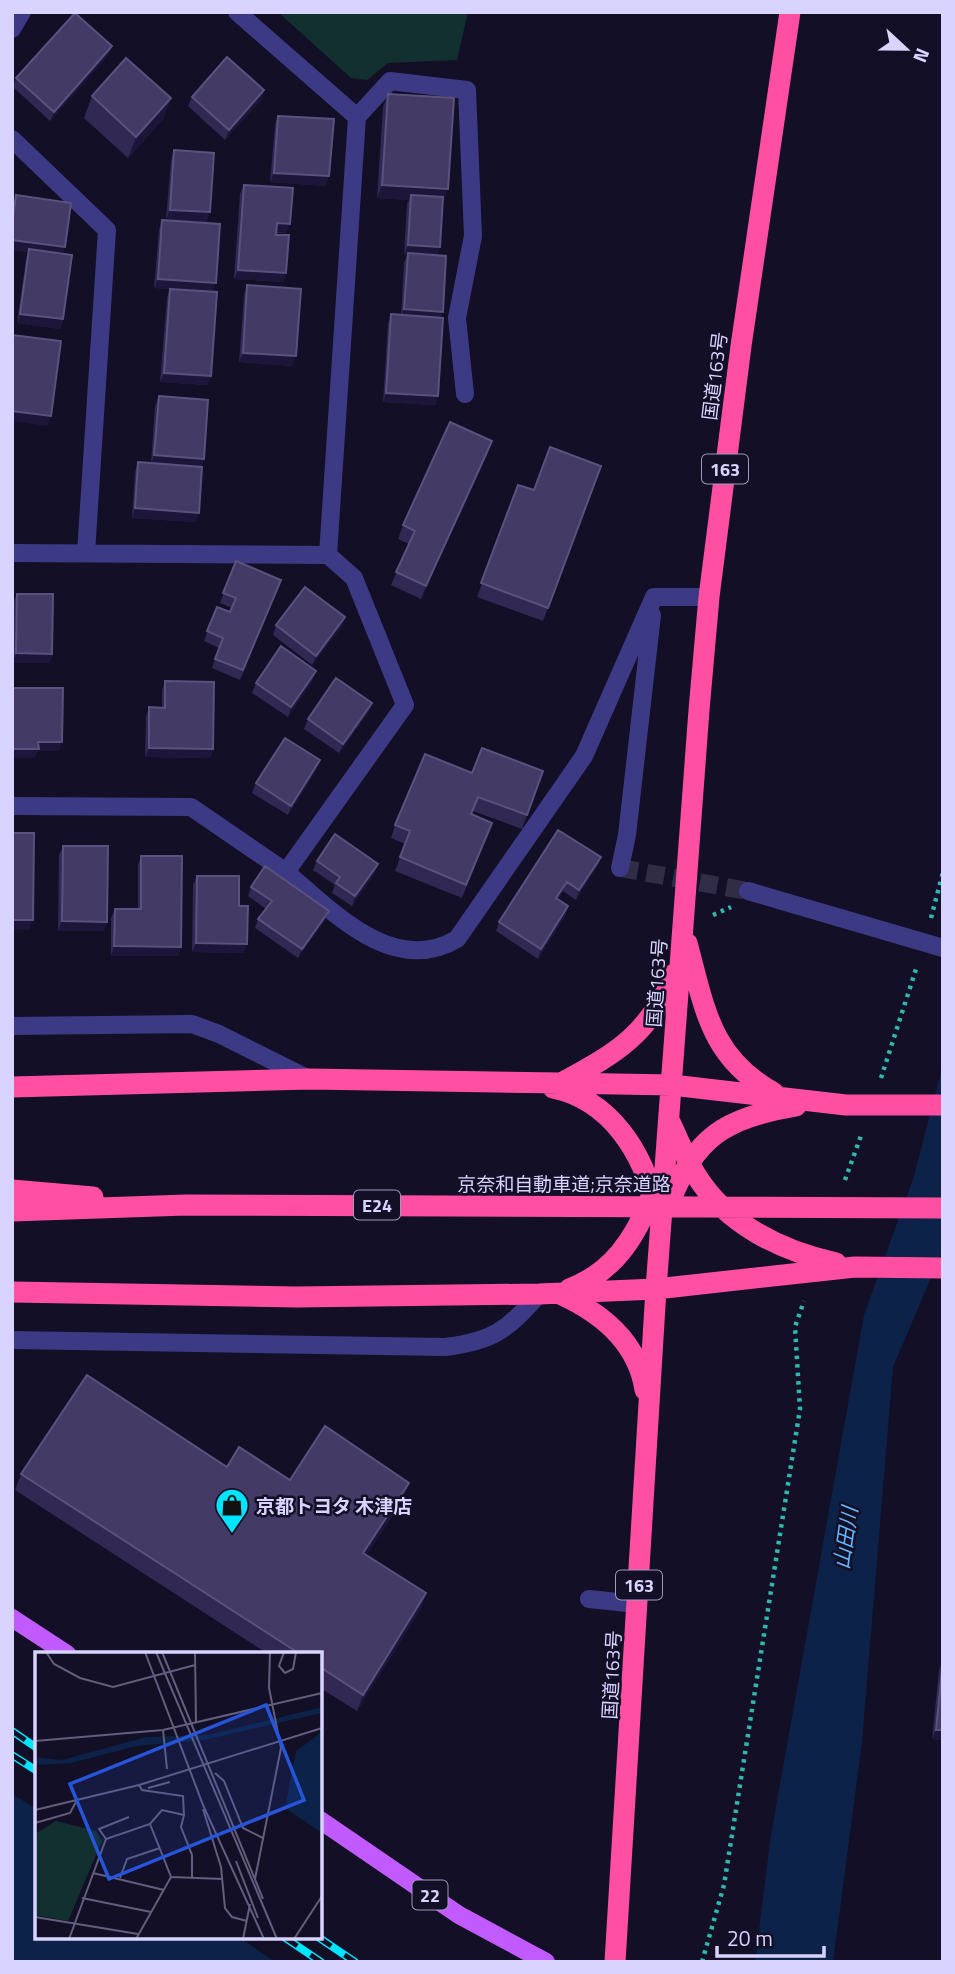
<svg xmlns="http://www.w3.org/2000/svg" width="955" height="1974" font-family="'Titillium Web','Noto Sans JP',sans-serif">
<style>
.green{fill:#12302f}
.water{fill:#0c2248}
.lines{fill:none;stroke-linecap:round;stroke-linejoin:round}
.minor-tunnel{stroke:#312d47;stroke-width:18;stroke-dasharray:18 9;stroke-linecap:butt}
.path{stroke:#2fb8b0;stroke-width:4.5;stroke-dasharray:3.5 5;stroke-linecap:butt}
.minor{stroke:#3d3a85;stroke-width:18}
.major{stroke:#c25bff;stroke-width:18}
.highway{stroke:#ff4fa3;stroke-width:21}
.rail-casing{stroke:#00e5ff;stroke-width:8}
.rail{stroke:#130f26;stroke-width:5;stroke-dasharray:16;stroke-linecap:butt}
.wall{fill:#312854}
.shaded-wall{fill:#1d163a}
.building{fill:#433a66;stroke:#5a527e;stroke-width:2}
.labels{text-anchor:middle;dominant-baseline:central;stroke-width:5;stroke-linejoin:round;paint-order:stroke}
.shield{fill:#130f26;stroke:#9e99be;stroke-width:2}
.shield-label{font-size:18px;font-weight:bold;fill:#d9d4ff}
.street-label{font-size:19px;fill:#d9d4ff;stroke:#130f26}
.poi-label{font-size:19px;font-weight:bold;fill:#d9d4ff;stroke:#130f26;text-anchor:start}
.water-label{font-size:21px;font-style:italic;fill:#62b6ff;stroke:#130f26}
.inset-road{fill:none;stroke:#625e7d;stroke-width:2}
.view{fill:#2655da;fill-opacity:0.15;stroke:#2655da;stroke-width:3.5}
.inset-edge{fill:none;stroke:#d9d4ff;stroke-width:3.5}
</style>
<rect width="100%" height="100%" fill="#130f26"/>
<path class="green" d="M278 12H468L457 60 388 63 367 80 351 78Z"/>
<path class="water" d="M943 1064V1250L893 1367 862 1742 833 1962H755L771 1834 864 1315 914 1176Z
M12 1794 37 1809V1937H239L275 1962H12Z"/>
<g class="lines">
<path class="minor-tunnel" d="M620 868 748 891"/>
<path class="path" d="M713 915 731 907
M931 918 943 872
M881 1078 917 966
M845 1180 862 1133
M702 1962 724 1885 800 1409 795 1327 804 1301"/>
<path class="minor" d="M237 12 357 117 328 555
M12 29 22 12
M357 117 390 81 467 90 473 236 457 318 465 394
M12 139 107 230 86 553
M12 553 328 555 354 578 405 705 286 872 191 807 12 806
M620 868 627 835 652 615
M286 872C332 911 393 977 457 939L584 756 654 597H709
M748 891 943 948
M12 1026 192 1024 219 1034 309 1079
M12 1340 445 1347C494 1341 507 1330 539 1294
M589 1599 637 1604"/>
<path class="major" d="M12 1618 67 1654
M320 1820 459 1915 546 1962"/>
<path class="highway" d="M687 943C705 1009 710 1057 774 1093
M563 1082C617 1053 650 1033 674 974
M12 1087 309 1079 561 1083 672 1085 846 1105H943
M553 1088C611 1100 643 1153 656 1207
M669 1120C678 1138 685 1158 696 1175 726 1224 781 1251 836 1263
M12 1190 93 1197
M668 1206C696 1136 723 1119 796 1106
M12 1211 186 1205 943 1208
M569 1289C612 1273 635 1239 651 1197
M12 1292 297 1297 539 1294 656 1289 855 1267 943 1268
M562 1295C603 1314 638 1343 645 1390
M615 1962 656 1289 699 710 709 597 741 346 790 12"/>
<defs>
<path id="rail" d="M12 1731 37 1748
M12 1755 37 1771
M284 1937 321 1962
M318 1937 355 1962"/>
</defs>
<use href="#rail" class="rail-casing"/>
<use href="#rail" class="rail"/>
</g>
<path class="wall" d="M108 55 50 121 13 87 16 78Z
M264 90 261 100 225 140 188 106 192 97Z
M388 94 443 202 440 247 437 255 440 318 438 396 435 405 383 402 388 324 391 314 401 315 404 263 407 255H404L407 204 409 200 377 198 383 107Z
M92 96 171 98 163 119 128 158 84 118Z
M278 116 326 186 270 182 275 125Z
M174 150 210 212 206 222 166 219 171 160Z
M244 185 286 233H276V235L286 273 283 282 234 279 240 194Z
M16 195 63 254V319L60 329 17 323 26 259 28 252 12 250V208Z
M162 220 212 292 211 376 207 385 160 382 167 298 170 289 154 288 159 230Z
M247 285 293 366 239 362 244 295Z
M159 396 204 459 201 467 195 522 132 518 135 472 138 462 151 463 155 406Z
M492 441 487 455 421 599 391 585 409 544 398 539 403 525Z
M601 466 543 621 477 597 518 485 534 490Z
M236 561 281 580 240 680 212 668 219 648 204 641 217 607 230 612 232 608 220 603Z
M17 594 52 654 49 663H12L13 603Z
M345 617 342 626 312 665 273 635 276 625Z
M313 680 288 717 252 693 256 683Z
M165 681 213 749 210 758 145 757 146 717 149 707 162 708V690Z
M372 703 369 712 339 753 304 729 308 719Z
M316 770 288 815 252 793 256 783Z
M543 771 522 829 473 811 471 814 492 823 462 898 395 871 405 844 391 838 395 825 472 773Z
M63 846 104 931H58L59 855Z
M141 856 181 947 178 956H111V918L115 909H138V865Z
M601 857 597 866 576 900 563 891 558 900 568 906 565 916 538 959 496 931 499 922Z
M317 861 378 864 374 874 352 906 332 893 335 885 313 870Z
M197 876 239 906 244 953 192 952 193 885Z
M251 887 325 920 298 958 255 928 258 919 266 909 248 896Z
M21 1474 290 1480 403 1500 366 1555 426 1593 420 1610 357 1711 320 1688V1654H268L15 1490Z
M943 1660V1740L932 1739 939 1670Z"/>
<path class="shaded-wall" d="M112 46 108 55 50 121 54 112Z
M264 90 261 100 225 140 229 130Z
M171 98 163 119 128 158 136 137Z
M274 173 329 176 326 186 270 182Z
M382 185 448 189 443 203 411 195 409 200 377 198Z
M170 210 210 212 206 222 166 219Z
M277 223 290 224 286 233 274 232Z
M12 240 65 247 62 257 29 249 28 252 12 250Z
M408 245 440 247 436 257 404 255Z
M238 270 286 273 283 282 234 279Z
M158 279 216 283 212 292 154 288Z
M404 309 443 312 439 321 400 319Z
M20 314 63 319 60 329 17 323Z
M243 353 296 356 293 366 239 362Z
M164 373 211 376 207 385 160 382Z
M386 393 438 396 435 405 383 402Z
M12 411 51 416 47 426 12 421Z
M492 441 487 455 421 599 426 586Z
M154 455 204 459 200 468 151 464Z
M135 508 199 513 195 522 132 518Z
M345 617 342 626 312 665 316 656Z
M16 653 52 654 49 663H12Z
M316 671 313 680 288 717 291 707Z
M372 703 369 712 339 753 343 744Z
M38 742H62L59 751H38L35 758H12V749Z
M149 748 213 749 210 758 145 757Z
M320 760 316 770 288 815 291 806Z
M601 857 597 866 576 900 579 890Z
M378 864 374 874 352 906 355 896Z
M567 882 563 891 553 908 556 898Z
M568 906 565 916 538 959 541 949Z
M329 911 325 920 298 958 302 949Z
M12 920H33L29 930 12 929Z
M62 921 107 922 104 931H58Z
M196 943 247 944 244 953 192 952Z
M114 946 181 947 178 956H111Z
M409 1483 403 1500 357 1570 363 1553Z
M426 1593 420 1610 357 1711 363 1695Z
M936 1730H943V1740L932 1739Z"/>
<path class="building" d="M75 13 112 46 54 112 16 78Z
M227 57 264 90 229 130 192 97Z
M126 58 171 98 136 137 92 96Z
M388 94 454 98 448 189 382 185Z
M278 116 334 119 329 176 274 173Z
M174 150 214 153 210 212 170 210Z
M244 185 293 188 290 224 277 223 276 235H289L286 273 238 270Z
M16 195 71 203 65 247 12 240V224Z
M411 195 443 197 440 247 408 245Z
M162 220 220 224 216 283 158 279Z
M29 249 72 255 63 319 20 314Z
M408 253 446 256 443 312 404 309Z
M247 285 301 289 296 356 243 353Z
M170 289 217 292 211 376 164 373Z
M391 314 443 318 438 396 386 393Z
M12 335 61 341 51 416 12 411Z
M159 396 208 400 204 459 154 455Z
M450 422 492 441 426 586 396 572 415 531 403 525Z
M550 447 601 466 548 608 481 583 518 485 534 490Z
M138 462 202 467 199 513 135 508Z
M236 561 281 580 243 670 215 659 223 638 207 631 217 607 230 612 236 598 223 593Z
M305 587 345 617 316 656 276 625Z
M17 594H53L52 654 16 653Z
M281 646 316 671 291 707 256 683Z
M336 678 372 703 343 744 308 719Z
M165 681 214 682 213 749 149 748V707L165 708Z
M12 688H63L62 742H38L39 749H12Z
M285 738 320 760 291 806 256 783Z
M482 748 543 771 527 815 478 797 471 814 492 823 466 885 400 857 410 831 395 825 425 754 472 773Z
M558 830 601 857 579 890 567 882 556 898 568 906 541 949 499 922Z
M12 833H34L33 920H12Z
M335 834 378 864 355 896 336 883 340 877 317 861Z
M63 846H108L107 922 62 921Z
M141 856H182L181 947 114 946 115 909H141Z
M265 866 329 911 302 949 258 919 272 901 251 887Z
M197 876H239V906H248L247 944 196 943Z
M87 1375 227 1467 239 1447 290 1480 325 1426 409 1483 363 1553 426 1593 363 1695 320 1667V1654H300L21 1474Z
M943 1660V1730H936Z"/>
<defs>
<symbol id="shop-pin" viewBox="-11 -11 22 30"><path d="M0 17L-7.5 6A9.5 9.5 0 1 1 7.5 6Z" fill="#00e5ff" stroke="#130f26"/><path d="M-5-2.5h2.3a2.7 3.5 0 0 1 5.4 0H5L5.5 6h-11ZM-1.5-2.5h3a1.5 2.3 0 0 0-3 0Z" fill="#111"/></symbol>
</defs>
<g fill-rule="evenodd">
<use href="#shop-pin" x="213" y="1486" width="38" height="52"/>
</g>
<g class="labels">
<g class="shield">
<rect x="702" y="454.5" width="46" height="29" rx="5"/>
<rect x="354" y="1190.5" width="46" height="29" rx="5"/>
<rect x="616" y="1570.5" width="46" height="29" rx="5"/>
<rect x="412.5" y="1880.5" width="35" height="29" rx="5"/>
</g>
<g class="shield-label">
<text x="725" y="469">163</text>
<text x="377" y="1205">E24</text>
<text x="639" y="1585">163</text>
<text x="430" y="1895">22</text>
</g>
<g class="street-label">
<text transform="translate(714 376) rotate(-83)">国道163号</text>
<text transform="translate(656 983) rotate(-86)">国道163号</text>
<text x="564" y="1183">京奈和自動車道;京奈道路</text>
<text transform="translate(611 1675) rotate(-87)">国道163号</text>
</g>
<g class="poi-label">
<text x="256" y="1505">京都トヨタ 木津店</text>
</g>
<g class="water-label">
<text transform="translate(845 1538) rotate(-82)">山田川</text>
</g>
</g>
<g transform="translate(35 1652)">
<rect width="287" height="287" fill="#130f26"/>
<path d="M21 169 61 179 67 189 33 269 0 263V182Z" fill="#12302f"/>
<path d="M287 55V61L169 88 102 94 36 111 0 113V105L27 108 111 85 173 83ZM287 80V181L250 156 261 99Z" fill="#0c2248"/>
<path class="inset-road" d="M11 0 19 12 45 26 78 35 160 13M110 0 168 153 229 287M121 0 242 287M127 0 228 247M160 0 161 71M249 0 244 14 250 21 258 17 261 0M128 78 132 117M0 89 128 78 287 41M180 121 189 129 208 176 228 186M104 133 107 138 148 144 149 163M113 136 135 130M168 157 186 215 190 256 197 265 212 269M0 158 104 133 287 76M0 171 35 161 42 148M71 187 64 177 94 165M201 209 223 266M58 221 129 238M136 225 188 227M85 226 92 207 125 196M220 227 246 96 234 36 235 0M47 246 116 260M0 265 103 282M34 287 71 187 115 172 127 158 149 163 146 175 157 203V227M101 287 136 225 115 172M208 287 215 252M259 287 287 244"/>
<path class="view" d="M231 53 269 148 74 227 35 132Z"/>
<rect width="287" height="287" class="inset-edge"/>
</g>
<rect width="955" height="1974" fill="none" stroke="#d9d4ff" stroke-width="28"/>
<g transform="translate(906 49) rotate(112)" stroke="#130f26" stroke-width="5" paint-order="stroke">
<path d="M0-5L12 26L0 18L-12 26Z" fill="#d9d4ff"/>
<text y="-10" font-size="19" font-weight="bold" text-anchor="middle" fill="#d9d4ff">N</text>
</g>
<path d="M717 1946v10h107v-10" fill="none" stroke="#d9d4ff" stroke-width="3.5"/>
<text x="727" y="1946" font-size="21" fill="#d9d4ff" stroke="#130f26" stroke-width="5" paint-order="stroke">20 m</text>
</svg>
